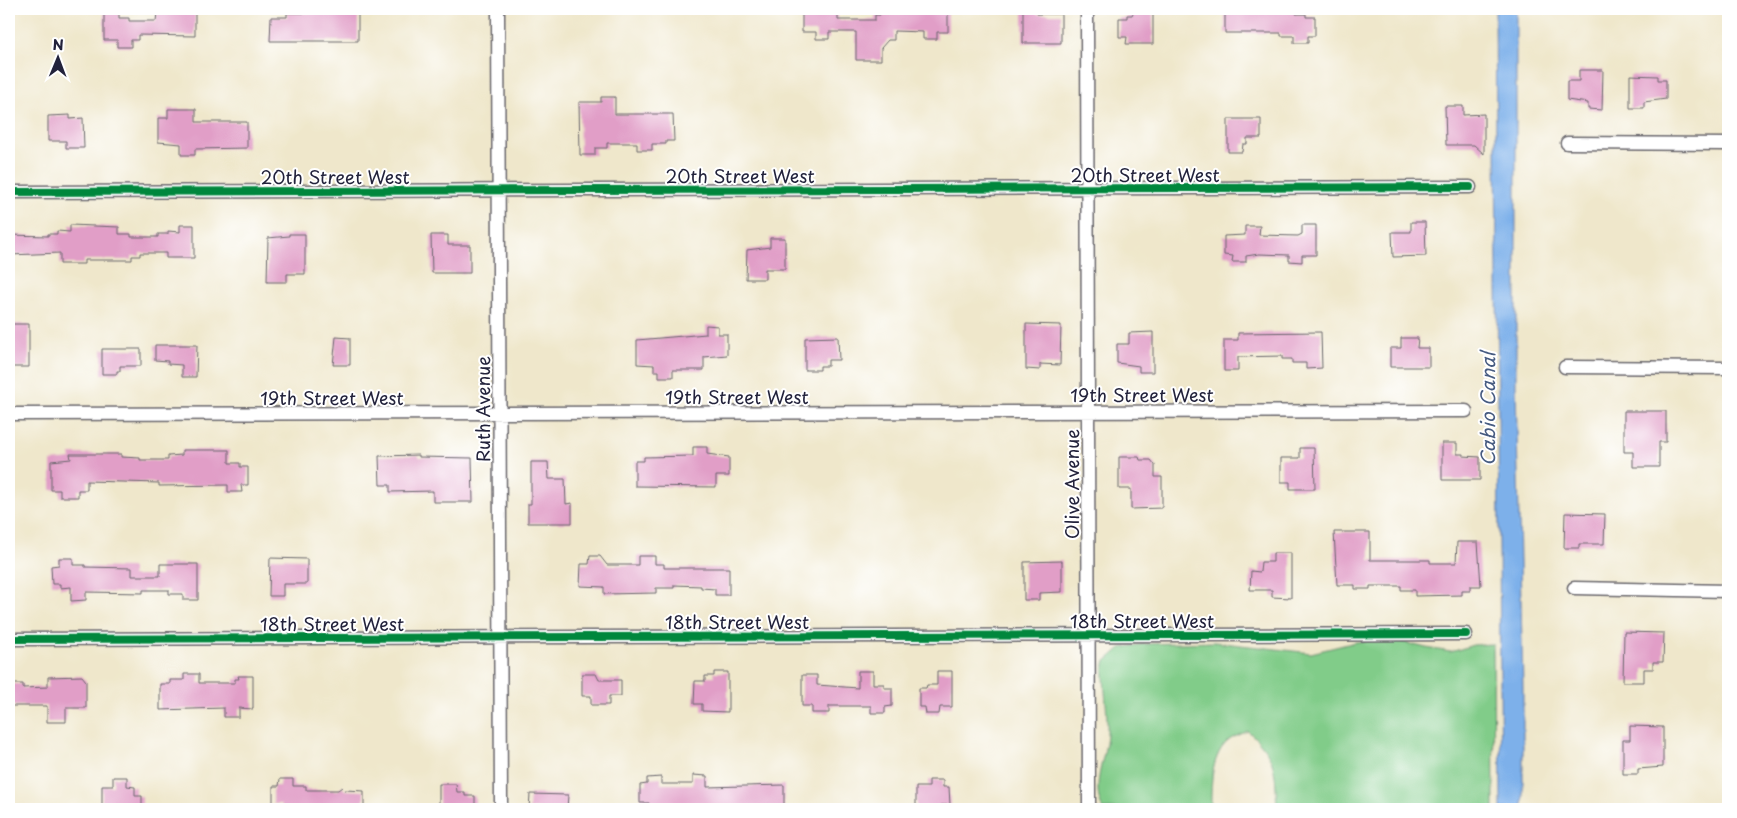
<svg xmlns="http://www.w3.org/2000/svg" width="1737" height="818" font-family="'Playpen Sans',sans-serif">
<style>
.green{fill:#81cc89;stroke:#527762}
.water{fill:#7db0ea;stroke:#506992}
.building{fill:#e19ec7}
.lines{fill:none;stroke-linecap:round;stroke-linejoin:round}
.minor-casing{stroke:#6a676d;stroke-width:15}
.minor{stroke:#fff;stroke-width:12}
.cycleway-casing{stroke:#fff;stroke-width:11}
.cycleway{stroke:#00873e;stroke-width:8}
.labels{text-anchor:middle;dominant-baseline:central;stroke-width:4;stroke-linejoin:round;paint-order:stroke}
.street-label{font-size:18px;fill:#22223b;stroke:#fff}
.water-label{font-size:19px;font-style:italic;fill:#465b81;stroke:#fff}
</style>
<rect width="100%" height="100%" fill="#fff"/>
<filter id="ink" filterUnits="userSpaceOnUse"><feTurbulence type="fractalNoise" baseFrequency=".02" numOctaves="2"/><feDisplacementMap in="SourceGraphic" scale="10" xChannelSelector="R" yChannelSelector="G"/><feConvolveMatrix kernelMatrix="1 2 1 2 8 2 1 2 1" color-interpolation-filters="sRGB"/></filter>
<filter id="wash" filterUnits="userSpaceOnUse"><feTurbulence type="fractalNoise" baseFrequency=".0096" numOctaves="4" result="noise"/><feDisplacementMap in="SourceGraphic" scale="20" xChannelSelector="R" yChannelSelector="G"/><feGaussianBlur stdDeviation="1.12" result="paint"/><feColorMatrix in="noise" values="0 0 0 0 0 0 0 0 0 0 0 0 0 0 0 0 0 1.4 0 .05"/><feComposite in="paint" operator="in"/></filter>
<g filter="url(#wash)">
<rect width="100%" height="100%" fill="#efe7cb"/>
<path class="green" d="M1380 639 1403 642 1426 648 1451 652 1473 645 1493 644 1494 809H1277C1275 772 1278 758 1248 731 1242 734 1232 737 1227 742 1210 758 1211 788 1211 809H1103C1090 786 1106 758 1107 733 1108 709 1103 686 1104 663L1121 648 1143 644 1214 642 1311 653 1356 642Z"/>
<path class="water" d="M1495 9H1516V388L1523 687V809H1501Z"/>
<g id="blocks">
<path class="building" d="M104 9H119V18H129V21H156L157 13 180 14V9H195V36L138 35V40H131V47H117V40H104Z
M327 9H349V12H358V41H270L271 17H287V13H327Z
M802 9 838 10V20H875V15H880V9L948 10V32H937V39H923V32L894 31V40H888L881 48V60H856V32H829V39H816V32H802Z
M1023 9H1037V14H1061V43H1023Z
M1135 9H1153V44H1126L1127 37H1119V18H1127V15H1132Z
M1225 9H1296V14H1306V17H1315V36H1308V43H1294V36H1281V33H1225Z
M1579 70H1603L1602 110 1588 109V103L1567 100V81H1579Z
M1630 75 1658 76V80H1666V99L1644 102V108H1630Z
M601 97H615V114H673L674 141H666V144H652V150H637V143H607V148H595V155H580L579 102H601Z
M1445 106H1463V115L1484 114V154L1474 145H1446Z
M168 109H196V122H247V148L195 149V155H181V144L158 142V118H168Z
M70 115V119L83 118 84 148H66V141H48V116Z
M1228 119H1261V138H1247V144H1243L1242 152H1228Z
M1411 222H1425L1426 256 1393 257 1392 232H1411Z
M70 225 119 227V234H131V237H158V234H168V231L180 232V225H194V258H166V253H140V256H132V260H84V264H60V253L9 255V235L48 236V234H57V231L70 232Z
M1302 225H1316V255H1302V262L1289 261V255L1259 254 1246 256V262H1232L1233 256 1224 255V236L1245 235V226H1260L1259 235 1298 236 1302 234Z
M289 234H305V274H287V282H267L268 238 289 236Z
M431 235H448V245H470V273H432Z
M770 238H785V269H765V279H746L747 250 770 247Z
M9 324H29V367H9Z
M1026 324 1061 325 1060 365 1040 364V370L1026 369Z
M706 325 718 326V334H727V355L704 357V370H673V377H659V371H654V365L637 364V340L706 334Z
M1153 332V372H1139V366L1117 363V344H1129V333Z
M1321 332 1322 368 1306 369V363H1292V359H1282V356L1238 357V371H1224V340H1238V333Z
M336 337 350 338V365H333Z
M838 337 839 360H828V366H820V370H805V338Z
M1401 338H1418L1417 348H1429V367H1390V348H1401Z
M155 345H197L196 377H182V365L168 364V361L155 360Z
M102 349H141V366H120V371H117V374H102Z
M1624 411H1666V442H1659V467H1633V452H1624Z
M1442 443H1457V454H1463V456L1480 457V480H1442Z
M693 447H707V454L729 457V476H716V487L635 486V461H644V457L693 456Z
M1300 448H1314L1315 489H1290V482H1281V458H1300Z
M182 450H229V463H240V467H248V485H241L242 492H228V485L159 486V483L87 481V490H78V497H60V490H51V461L71 459 70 454H121V457L140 458V460H168V456L182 455Z
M419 455V457L472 458 473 502H433V491L390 492V485H380L379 456Z
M1119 457H1139L1140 460H1151L1155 465V477H1162V508L1131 509V489H1119Z
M531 462H548L549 479H565L566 504 572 503V523H528V504H531Z
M1565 513 1605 514 1604 544H1579V548H1564Z
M1334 532H1370V560H1430V563H1456L1457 542H1478L1481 586H1470V591H1462V595L1415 596V590H1401V586H1370V589H1355V585H1337Z
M1273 553H1291V598L1272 597V590H1250L1251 571 1260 572 1261 562H1273Z
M590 556H600L607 565H638V556H655V564H664V568H729V595H715V589L701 588V586L674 585V588H656V593L604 594V587L580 586 581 564H589Z
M59 558H73V565H85V567L132 568V576H160V564H198V600H183V594H169V590H143V593L86 592V600L71 601V587L60 588V584H52L51 566 59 565Z
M270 558 307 559V584H283V596H269Z
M1062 561V592L1039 593V600H1024V562Z
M1624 632 1664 633 1663 662H1653V669H1644V682H1623Z
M858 671H873V684H884V688H892V706L885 707V713H871V706H829V713H812V706H802V675H817V685L858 688Z
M937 671H952V707H940L939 714H926L925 707H919V688H926L927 685H937Z
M714 672H728V712L702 711V704H694L695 681H705V676H714Z
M184 674H199V683H235V679H239L238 676H253V709L239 708V717H224V708L160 710V684H170V680H184Z
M582 674H596L599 680H621V696H609V705H591V696H582Z
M82 676 86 681V708H66V722H47V706H9V684H23V688L48 687V677Z
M1630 726 1663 727V767L1638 769V774H1623V740H1630Z
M693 775 707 776V787L784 785V809H659V807H649V803H640V785L647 784V778L661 777V784H693Z
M113 777H127V786L135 787V796H142V809H102V786H113Z
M280 779H293V786H306V790H338L342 787 345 790 364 791V809L281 808V804H273V786H279Z
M929 780H943V787H949L950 805H941V809H916V787H929Z
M439 784H456L457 792H465V796H475V809H439Z
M530 794 568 795 567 809H529Z"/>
</g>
</g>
<g filter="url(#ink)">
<use href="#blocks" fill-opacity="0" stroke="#6a676d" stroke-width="1"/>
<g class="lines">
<defs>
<path id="minor" d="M498 9 501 809
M1087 9 1089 809
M1567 143 1728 144
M9 192 1470 187
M1565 367 1728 368
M9 414 1466 411
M1574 588 1728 591
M9 639 1466 634"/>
</defs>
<use href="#minor" class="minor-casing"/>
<use href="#minor" class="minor"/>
<defs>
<path id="cycleway" d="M9 192 1470 187
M9 639 1466 634"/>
</defs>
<use href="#cycleway" class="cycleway-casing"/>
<use href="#cycleway" class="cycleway"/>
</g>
</g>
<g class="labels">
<g class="street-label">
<text x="1145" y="174">20th Street West</text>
<text x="740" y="175">20th Street West</text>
<text x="335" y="176">20th Street West</text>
<text x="1142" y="394">19th Street West</text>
<text x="737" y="396">19th Street West</text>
<text x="332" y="397">19th Street West</text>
<text transform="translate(482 409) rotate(-90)">Ruth Avenue</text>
<text transform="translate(1071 484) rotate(-90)">Olive Avenue</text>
<text x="1142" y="620">18th Street West</text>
<text x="737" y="621">18th Street West</text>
<text x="332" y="623">18th Street West</text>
</g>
<g class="water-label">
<text transform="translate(1487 409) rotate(-90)">Cabio Canal</text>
</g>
</g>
<rect width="1737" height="818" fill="none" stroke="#fff" stroke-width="30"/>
<g transform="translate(58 58) rotate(1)" stroke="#ffffff" stroke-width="4" paint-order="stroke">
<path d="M0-4L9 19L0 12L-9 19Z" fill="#22223b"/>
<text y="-8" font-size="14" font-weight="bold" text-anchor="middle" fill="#22223b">N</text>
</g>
</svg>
